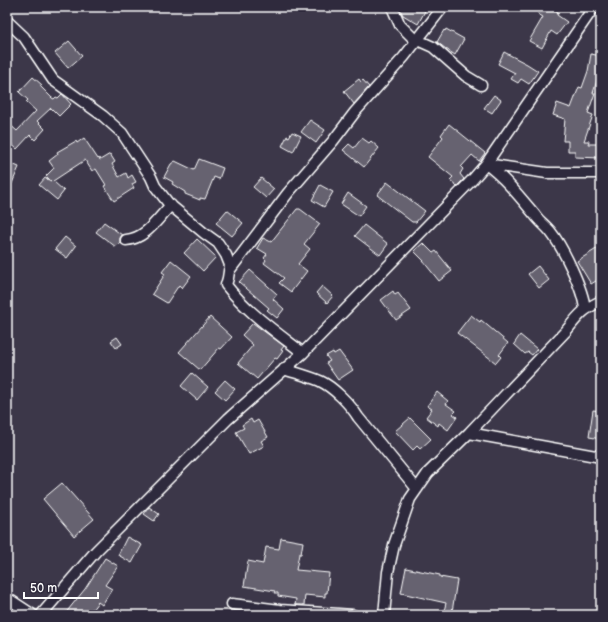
<svg xmlns="http://www.w3.org/2000/svg" width="608" height="622" font-family="'Balsamiq Sans',sans-serif">
<style>
.building{fill:#666270;stroke:#fff}
.lines{fill:none;stroke-linecap:round;stroke-linejoin:round}
.minor-casing{stroke:#fff;stroke-width:13}
.minor{stroke:#2f2a3d;stroke-width:10}
</style>
<rect width="100%" height="100%" fill="#3c3749"/>
<filter id="ink" filterUnits="userSpaceOnUse"><feTurbulence type="fractalNoise" baseFrequency=".025" numOctaves="2"/><feDisplacementMap in="SourceGraphic" scale="8" xChannelSelector="R" yChannelSelector="G"/><feConvolveMatrix kernelMatrix="1 2 1 2 8 2 1 2 1" color-interpolation-filters="sRGB"/></filter>
<g filter="url(#ink)">
<path class="building" d="M399 7H419L425 11 418 24 403 15Z
M542 7H550L558 12 557 15 567 22 557 35 551 31 542 48 529 41 543 17 538 14Z
M446 29 464 39 455 55 446 49 437 42 444 30 445 31Z
M69 41 82 56 68 68 55 53Z
M504 52 527 64 538 71 529 84 521 79 518 83 511 79 515 73 498 64Z
M591 54 601 56V68L593 93H595L588 113 593 115 584 141H589L588 144H601V158L575 157V151H568V141H563L565 119 553 115 557 103 571 108 579 87 582 88 588 71Z
M33 77 42 85 40 86 52 98 54 99 56 97 58 98 62 94 71 104 59 116 51 108 37 121 45 129 35 140 30 135 17 149 7 140V122L17 131 36 111 26 102 28 100 19 92Z
M359 79 361 82 363 80 369 87 354 104 344 91Z
M494 95 501 100 492 113 484 108Z
M310 120 325 130 316 143 301 132Z
M449 124 485 153 479 161 472 155 461 167 463 169 460 174 464 179 457 186 450 180 453 177 428 157 443 137 441 135Z
M292 132 301 136 293 152 282 146 287 136 289 137Z
M84 138 98 159 99 158 100 160 110 154 115 162 112 164 119 177 126 173 128 178 132 175 136 182 132 184 134 188 114 201 104 186 106 185 96 169 92 171 85 160 53 181 64 191 57 200 39 185 45 178 51 181 46 176 54 168 49 161 58 154 57 152 76 141 77 143Z
M362 138 369 143 371 141 379 148 364 167 343 150 349 144 354 148Z
M199 159 223 168 219 179 214 177 205 199 200 198V200L185 194V192L172 184 173 182 164 177 171 164 175 161 194 170Z
M7 162 19 167 7 195Z
M261 178 274 189 266 198 253 187Z
M387 182 425 211 416 222H412L377 195Z
M320 185 333 192 324 207 312 200Z
M348 193 366 206 359 216 341 204Z
M297 209H300L320 224 304 244 310 249 298 264 307 271 291 292 279 283 284 278 264 263 266 260 264 258 267 254 257 248 263 238 271 242Z
M227 210 243 223 232 236 216 223Z
M104 222 122 235 120 238V242L116 247 96 232Z
M364 225 388 244 380 255 355 236Z
M65 237 76 246 67 258 55 249Z
M197 239 216 257 203 271 184 253Z
M423 243 433 253 436 251 452 271 439 281 423 261H424L414 251Z
M598 248 601 254V278L591 284 577 261Z
M171 260 191 276 182 288 179 285 167 303 152 294 165 274 162 272Z
M538 266 549 280 539 288 528 274Z
M250 270 277 294 273 299 284 309 277 318 267 310 269 308 239 282Z
M322 286 333 296 327 303 316 293Z
M393 291 395 295 398 293 411 310 396 320 381 300Z
M471 315 480 322 481 320 508 343 499 355 501 357 496 363 457 333Z
M210 317 232 337 221 349 219 348 200 370 179 352Z
M253 323 284 346 281 350 283 351 277 359 275 358 257 379 238 363 253 345 242 335Z
M520 335 537 349 532 355 528 352 525 354 514 344Z
M117 337 122 344 116 348 111 341Z
M339 351 353 370 338 380 326 363 330 361 326 356 333 352 334 354Z
M192 373 208 387 197 400 181 386Z
M225 380 235 389 225 400 215 391Z
M437 392 448 401 446 404 456 411 453 414 457 417 448 430 439 423 438 426 426 417 432 409 427 406Z
M593 410 601 411V439L589 437Z
M410 418 431 439 420 449 417 446 413 450 395 431Z
M251 419 253 423 258 420 268 437 261 441 264 446 249 454 236 432 244 428 242 425Z
M62 483 94 519 74 536 43 499Z
M149 507 159 514 154 521 144 514Z
M127 537 142 545 132 563 118 555Z
M281 538 303 542 301 554H299L296 570 329 573 327 593H325V597L305 595 304 605H295L296 599 278 596V593H274L275 591 244 586 248 561 263 564 266 547 279 549Z
M105 558 118 566 105 585 112 589 102 605 98 602 88 615H64L85 589Z
M406 568 440 575V577L457 580 452 612 444 611 446 603 401 593Z"/>
<g class="lines">
<defs>
<path id="minor" d="M392 7 400 25 413 38 433 47 466 76 481 85
M7 21 24 37 53 80 103 116 122 133 151 177 155 186 169 204 204 233 218 243 226 255 230 265 228 278 226 285C247 312 276 332 303 353
M486 164C505 178 520 197 535 215 539 221 545 225 550 231 563 247 583 289 585 309
M486 164 547 173H601
M126 240C146 239 158 218 171 205
M229 271 288 193 333 141 355 112 404 57 443 7
M284 369C296 373 308 376 320 381 333 387 350 404 358 417L417 489
M469 433 601 457
M7 598 33 615
M232 604 280 610 353 615
M41 615 96 551 228 419 303 353 473 179 486 164 594 7
M384 615 388 572 394 545 410 499 428 473 469 433 566 331C579 315 582 310 601 301"/>
</defs>
<use href="#minor" class="minor-casing"/>
<use href="#minor" class="minor"/>
</g>
</g>
<rect width="608" height="622" fill="none" stroke="#2f2a3d" stroke-width="24"/>
<rect x="12" y="12" width="584" height="598" fill="none" stroke="#fff" stroke-width="1.5" filter="url(#ink)"/>
<path d="M24 592v6h74v-6" fill="none" stroke="#ffffff" stroke-width="2"/>
<text x="30" y="592" font-size="12" fill="#ffffff" stroke="#2f2a3d" stroke-width="3" paint-order="stroke">50 m</text>
</svg>
